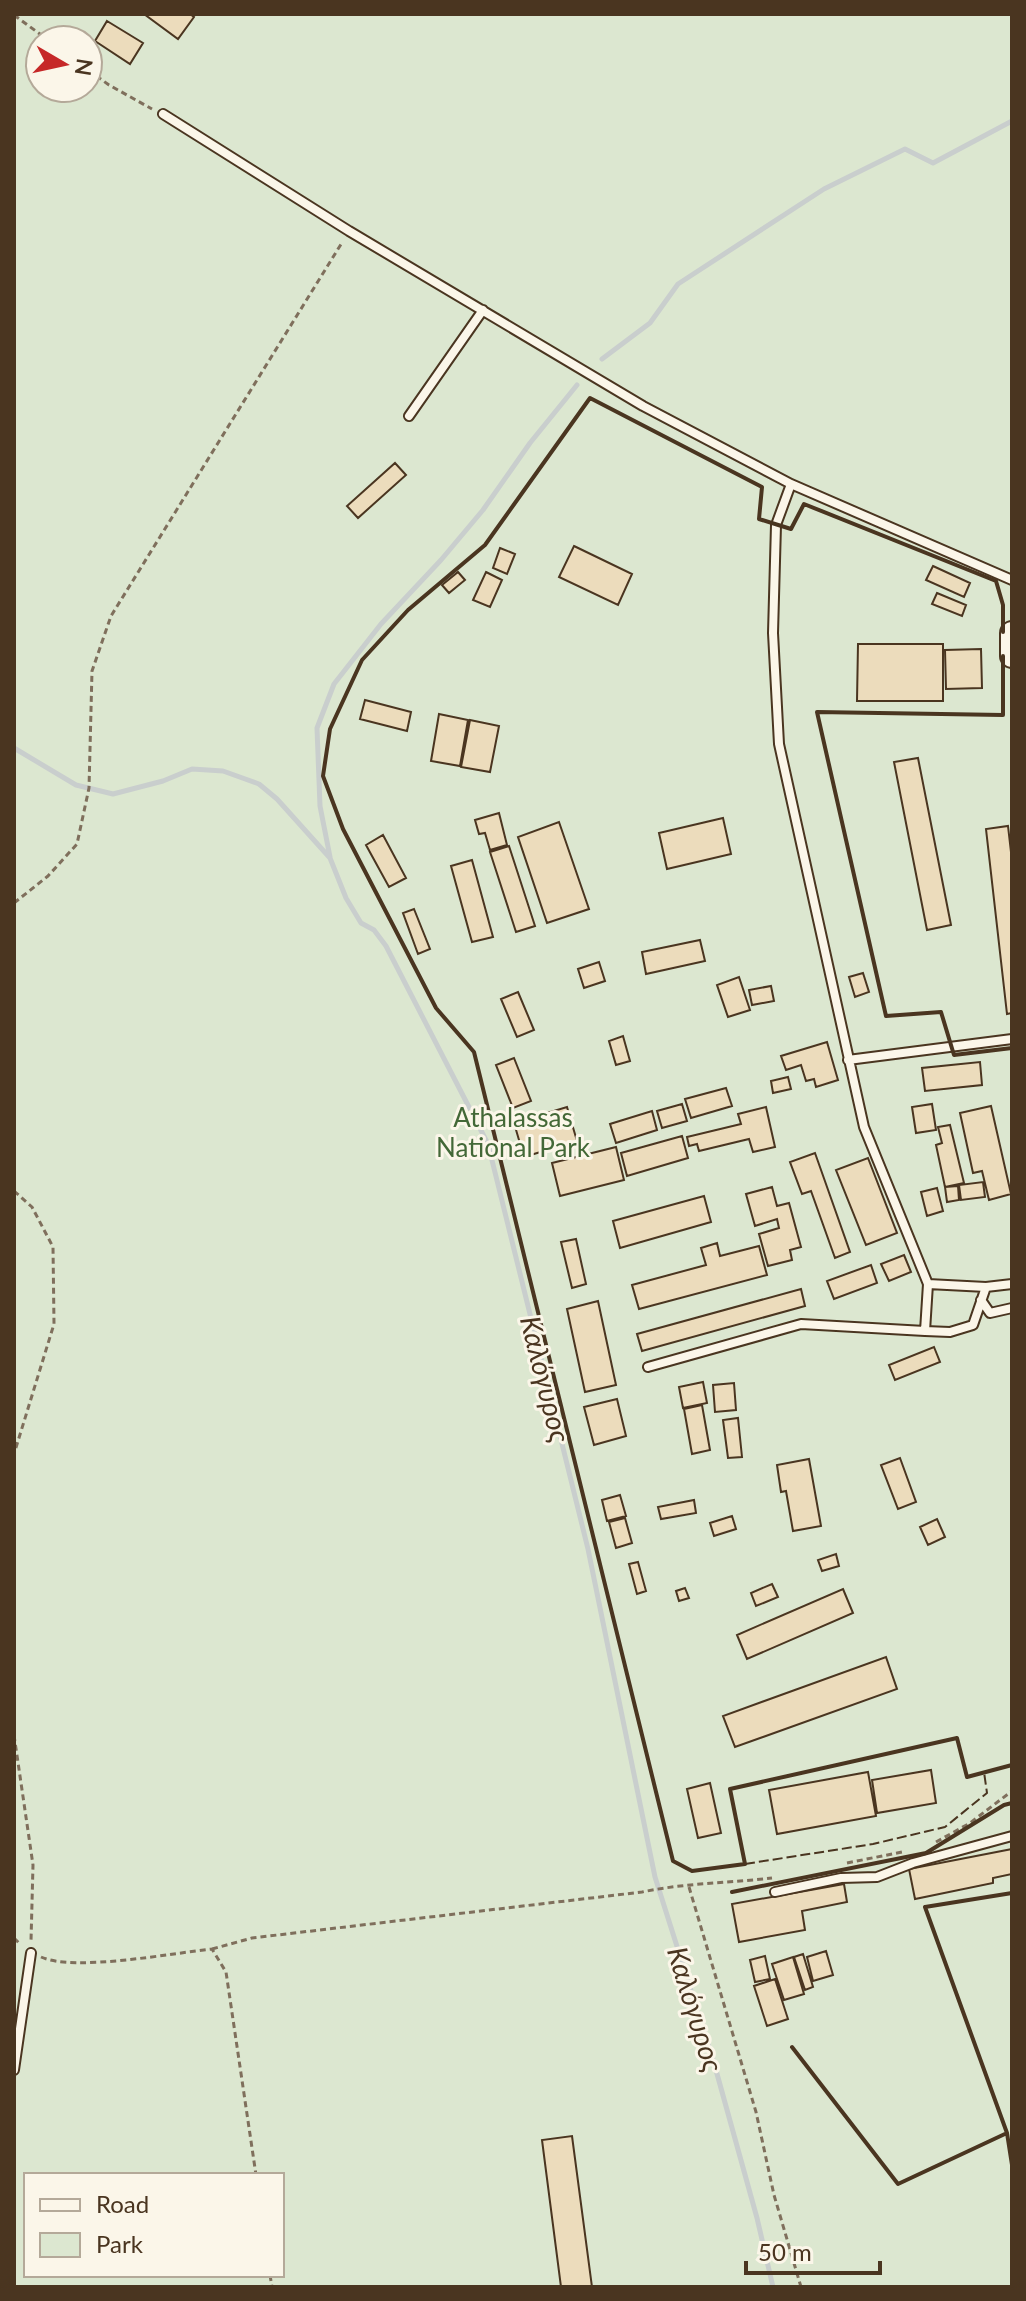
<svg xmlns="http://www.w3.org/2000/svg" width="1026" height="2301" font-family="Lato,sans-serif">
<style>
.green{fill:#dce7d0;stroke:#887966;stroke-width:2;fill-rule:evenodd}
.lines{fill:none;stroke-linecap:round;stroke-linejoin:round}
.stream{stroke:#c9cecd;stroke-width:5}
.building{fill:#ecdcbc;stroke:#4a3520;stroke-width:2}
.lane-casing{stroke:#4a3520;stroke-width:12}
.secondary-casing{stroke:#4a3520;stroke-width:26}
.path{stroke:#7f6f5c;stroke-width:3;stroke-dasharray:6 4;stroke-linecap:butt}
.lane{stroke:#fbf6e9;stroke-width:8}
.secondary{stroke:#fbf6e9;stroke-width:22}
.fence{stroke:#4a3520;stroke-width:2;stroke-dasharray:10 4;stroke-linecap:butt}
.wall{stroke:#4a3520;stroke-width:4}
.labels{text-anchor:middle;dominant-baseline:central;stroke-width:6;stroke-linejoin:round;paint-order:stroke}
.park-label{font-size:26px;fill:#436837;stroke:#fbf6e9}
.water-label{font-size:28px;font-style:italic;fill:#4a3520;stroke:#fbf6e9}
</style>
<rect width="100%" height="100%" fill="#fbf6e9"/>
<path class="green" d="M14 14H1012V2287H14ZM40 40H88V88H40ZM26 2175H282V2275H26Z"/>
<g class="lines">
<path class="stream" d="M602 359 650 323 678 284 824 189 905 149 933 163 1012 121
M14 748 76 785 113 794 163 781 192 769 223 771 259 784 277 799 330 858 346 898 361 923 374 930 386 946 488 1144 588 1549 655 1877 714 2063 757 2218 773 2287
M330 857 320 806 317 728 334 684 381 624 441 560 483 510 530 443 577 385"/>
</g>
<path class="building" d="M144 14H190L194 17 178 39Z
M107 21 143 43 130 64 95 41Z
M395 463 406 475 358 518 347 506Z
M574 546 632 574 618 605 559 577Z
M500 548 515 554 507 574 493 568Z
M933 566 970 583 964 597 926 580Z
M458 572 465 580 449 593 442 585Z
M486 572 502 580 490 607 473 600Z
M937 593 966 605 962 616 932 604Z
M858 644H943V701H857Z
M981 649 982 688 946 689 945 650Z
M365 700 411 712 407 731 360 719Z
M439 714 468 720 460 766 431 761Z
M470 720 499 726 490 772 461 767Z
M918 758 951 925 927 930 894 762Z
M499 813 507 845 490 850 485 833 479 834 475 820Z
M723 818 731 854 667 869 659 833Z
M559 822 589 909 547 923 518 837Z
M1008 826 1012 861V1013L1007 1014 986 829Z
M383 835 406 878 389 887 366 845Z
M509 846 535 926 516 932 490 852Z
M472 860 493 937 472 942 451 866Z
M414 909 430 949 418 954 403 913Z
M700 940 705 961 646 974 642 952Z
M599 962 605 981 584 988 578 969Z
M863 973 869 992 855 997 849 977Z
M739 977 750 1010 728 1017 717 985Z
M771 986 774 1001 752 1005 749 990Z
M518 992 534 1030 517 1037 501 999Z
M623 1036 630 1061 616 1065 609 1041Z
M827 1042 838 1080 816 1087 814 1079 806 1081 801 1065 786 1070 781 1056Z
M514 1058 531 1101 513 1108 496 1065Z
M980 1062 982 1085 925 1091 922 1068Z
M788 1077 791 1089 773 1093 771 1081Z
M726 1088 732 1106 691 1118 685 1099Z
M682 1104 687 1121 662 1128 657 1111Z
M932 1104 936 1130 916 1133 912 1107Z
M991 1106 1011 1194 989 1200 982 1171 973 1173 960 1113Z
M567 1107 577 1141 524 1157 514 1123Z
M766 1107 775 1147 753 1152 749 1139 699 1151 697 1144 689 1146 687 1137 741 1124 738 1114Z
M652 1111 657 1130 616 1143 610 1124Z
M950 1125 964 1183 945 1187 936 1145 942 1143 938 1127Z
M682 1136 688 1158 627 1176 621 1153Z
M616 1147 624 1180 560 1196 552 1163Z
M815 1153 850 1252 835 1258 811 1191 802 1194 790 1162Z
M868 1158 897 1233 866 1245 836 1170Z
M983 1182 985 1197 961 1200 959 1185Z
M958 1186 959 1200 947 1202 945 1187Z
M772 1187 777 1206 789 1203 801 1247 790 1250 792 1260 768 1266 759 1234 779 1228 777 1219 755 1226 746 1194Z
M937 1188 943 1211 927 1216 921 1192Z
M704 1196 711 1222 620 1248 613 1221Z
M576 1239 586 1284 572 1288 561 1242Z
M717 1243 720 1256 759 1246 767 1275 639 1309 632 1285 706 1265 701 1248Z
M904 1255 911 1272 889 1281 881 1264Z
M871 1265 877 1283 834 1299 827 1281Z
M801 1289 805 1306 642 1351 637 1334Z
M598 1301 616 1385 585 1392 567 1309Z
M934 1347 940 1362 895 1380 889 1365Z
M703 1382 707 1403 683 1408 679 1387Z
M734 1383 736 1410 715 1412 713 1385Z
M617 1399 626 1436 594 1445 584 1407Z
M702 1405 710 1450 692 1454 684 1409Z
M738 1418 742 1457 728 1458 723 1420Z
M900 1458 916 1502 898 1509 881 1465Z
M809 1459 821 1526 793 1531 786 1491 781 1492 777 1465Z
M620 1495 626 1516 607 1521 602 1500Z
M694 1500 696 1513 661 1519 658 1507Z
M732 1516 736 1529 714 1536 710 1523Z
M625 1518 632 1543 616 1548 609 1522Z
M937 1519 945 1537 928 1545 920 1527Z
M836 1554 839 1566 822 1571 818 1560Z
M638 1562 646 1591 637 1594 629 1564Z
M772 1584 778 1597 756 1606 751 1593Z
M685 1588 689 1598 679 1601 676 1591Z
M843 1589 853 1613 747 1659 737 1635Z
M886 1657 897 1689 735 1747 723 1716Z
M931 1770 936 1803 877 1813 872 1780Z
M868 1772 876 1816 777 1834 769 1790Z
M710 1783 721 1833 698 1838 687 1789Z
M1012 1849V1874L993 1878V1883L915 1899 909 1869Z
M844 1884 847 1902 802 1911 805 1930 739 1942 732 1904Z
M826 1951 833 1975 813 1981 807 1957Z
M803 1954 813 1987 805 1990 794 1957Z
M765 1956 770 1979 755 1982 750 1960Z
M793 1957 804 1994 784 2000 772 1964Z
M775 1979 788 2019 767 2026 754 1986Z
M572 2136 592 2287H561L542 2140Z"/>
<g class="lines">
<defs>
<path id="lane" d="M163 114 349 231 643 406 791 484 1012 580
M409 416 483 310
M791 484 776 525 773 633 779 744 864 1127 928 1284 925 1331 950 1332 973 1325 986 1287 1012 1284
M848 1060 1012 1039
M928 1284 986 1287
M981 1300 990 1313 1012 1308
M648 1367 801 1324 925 1331
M775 1892 841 1878 877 1877 913 1863 1012 1836
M14 2070 31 1953"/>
<path id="secondary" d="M1012 633V656"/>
</defs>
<use href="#lane" class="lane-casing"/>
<use href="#secondary" class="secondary-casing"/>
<path class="path" d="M14 15 48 40
M88 70 109 85 152 109
M14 903 48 876 77 844 89 788 92 671 111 616 343 241
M14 1191 32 1207 53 1247 54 1324 14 1454
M14 1735 33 1865 31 1941
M936 1842 970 1823 1012 1791
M847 1863 902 1852
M689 1887 756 2112 774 2195 801 2287
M14 1938 21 1945
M212 1949 252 1938 642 1892C685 1883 729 1883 772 1878
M41 1957C74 1972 173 1953 212 1949L226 1972 256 2175
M270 2275 272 2287"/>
<use href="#lane" class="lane"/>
<use href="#secondary" class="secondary"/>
<path class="fence" d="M745 1864 873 1844 945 1827 987 1793 984 1772"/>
<path class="wall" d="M1003 632V605L996 581 804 504 791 529 759 519 762 487 590 398 485 545 408 610 362 660 330 729 323 776 343 829 436 1008 474 1052 673 1861 692 1871 745 1864 730 1789 957 1738 967 1777 1012 1765
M1003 656V715L817 712 886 1016 941 1012 954 1055 1012 1048
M732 1892 926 1853 1004 1805 1012 1803
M792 2047 898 2184 1007 2133 1012 2165
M1007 2133 925 1907 1012 1893"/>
</g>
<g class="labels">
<g class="park-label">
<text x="513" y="1117">Athalassas<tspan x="513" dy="30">National Park</tspan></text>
</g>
<g class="water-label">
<text transform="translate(546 1379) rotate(76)">Καλόγυρος</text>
<text transform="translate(696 2009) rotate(73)">Καλόγυρος</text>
</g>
</g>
<rect width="1026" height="2301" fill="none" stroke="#4a3520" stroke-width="32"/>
<rect x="24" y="2173" width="260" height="104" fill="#fbf6e9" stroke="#b4a999" stroke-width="2"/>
<rect x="40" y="2199" width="40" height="12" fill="#fbf6e9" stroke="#b4a999" stroke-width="2"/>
<text x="96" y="2213" font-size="24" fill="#4a3520">Road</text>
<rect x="40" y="2233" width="40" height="24" fill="#dce7d0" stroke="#b4a999" stroke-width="2"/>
<text x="96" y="2253" font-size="24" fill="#4a3520">Park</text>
<g transform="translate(64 64) rotate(99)"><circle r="38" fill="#fbf6e9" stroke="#b4a999" stroke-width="2"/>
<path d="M0-6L14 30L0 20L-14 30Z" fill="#c62828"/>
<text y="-12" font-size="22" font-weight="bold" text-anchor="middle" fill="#4a3520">N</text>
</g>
<path d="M746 2261v12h134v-12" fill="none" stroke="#4a3520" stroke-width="4"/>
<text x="758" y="2261" font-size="24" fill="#4a3520" stroke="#fbf6e9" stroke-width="6" paint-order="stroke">50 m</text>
</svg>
